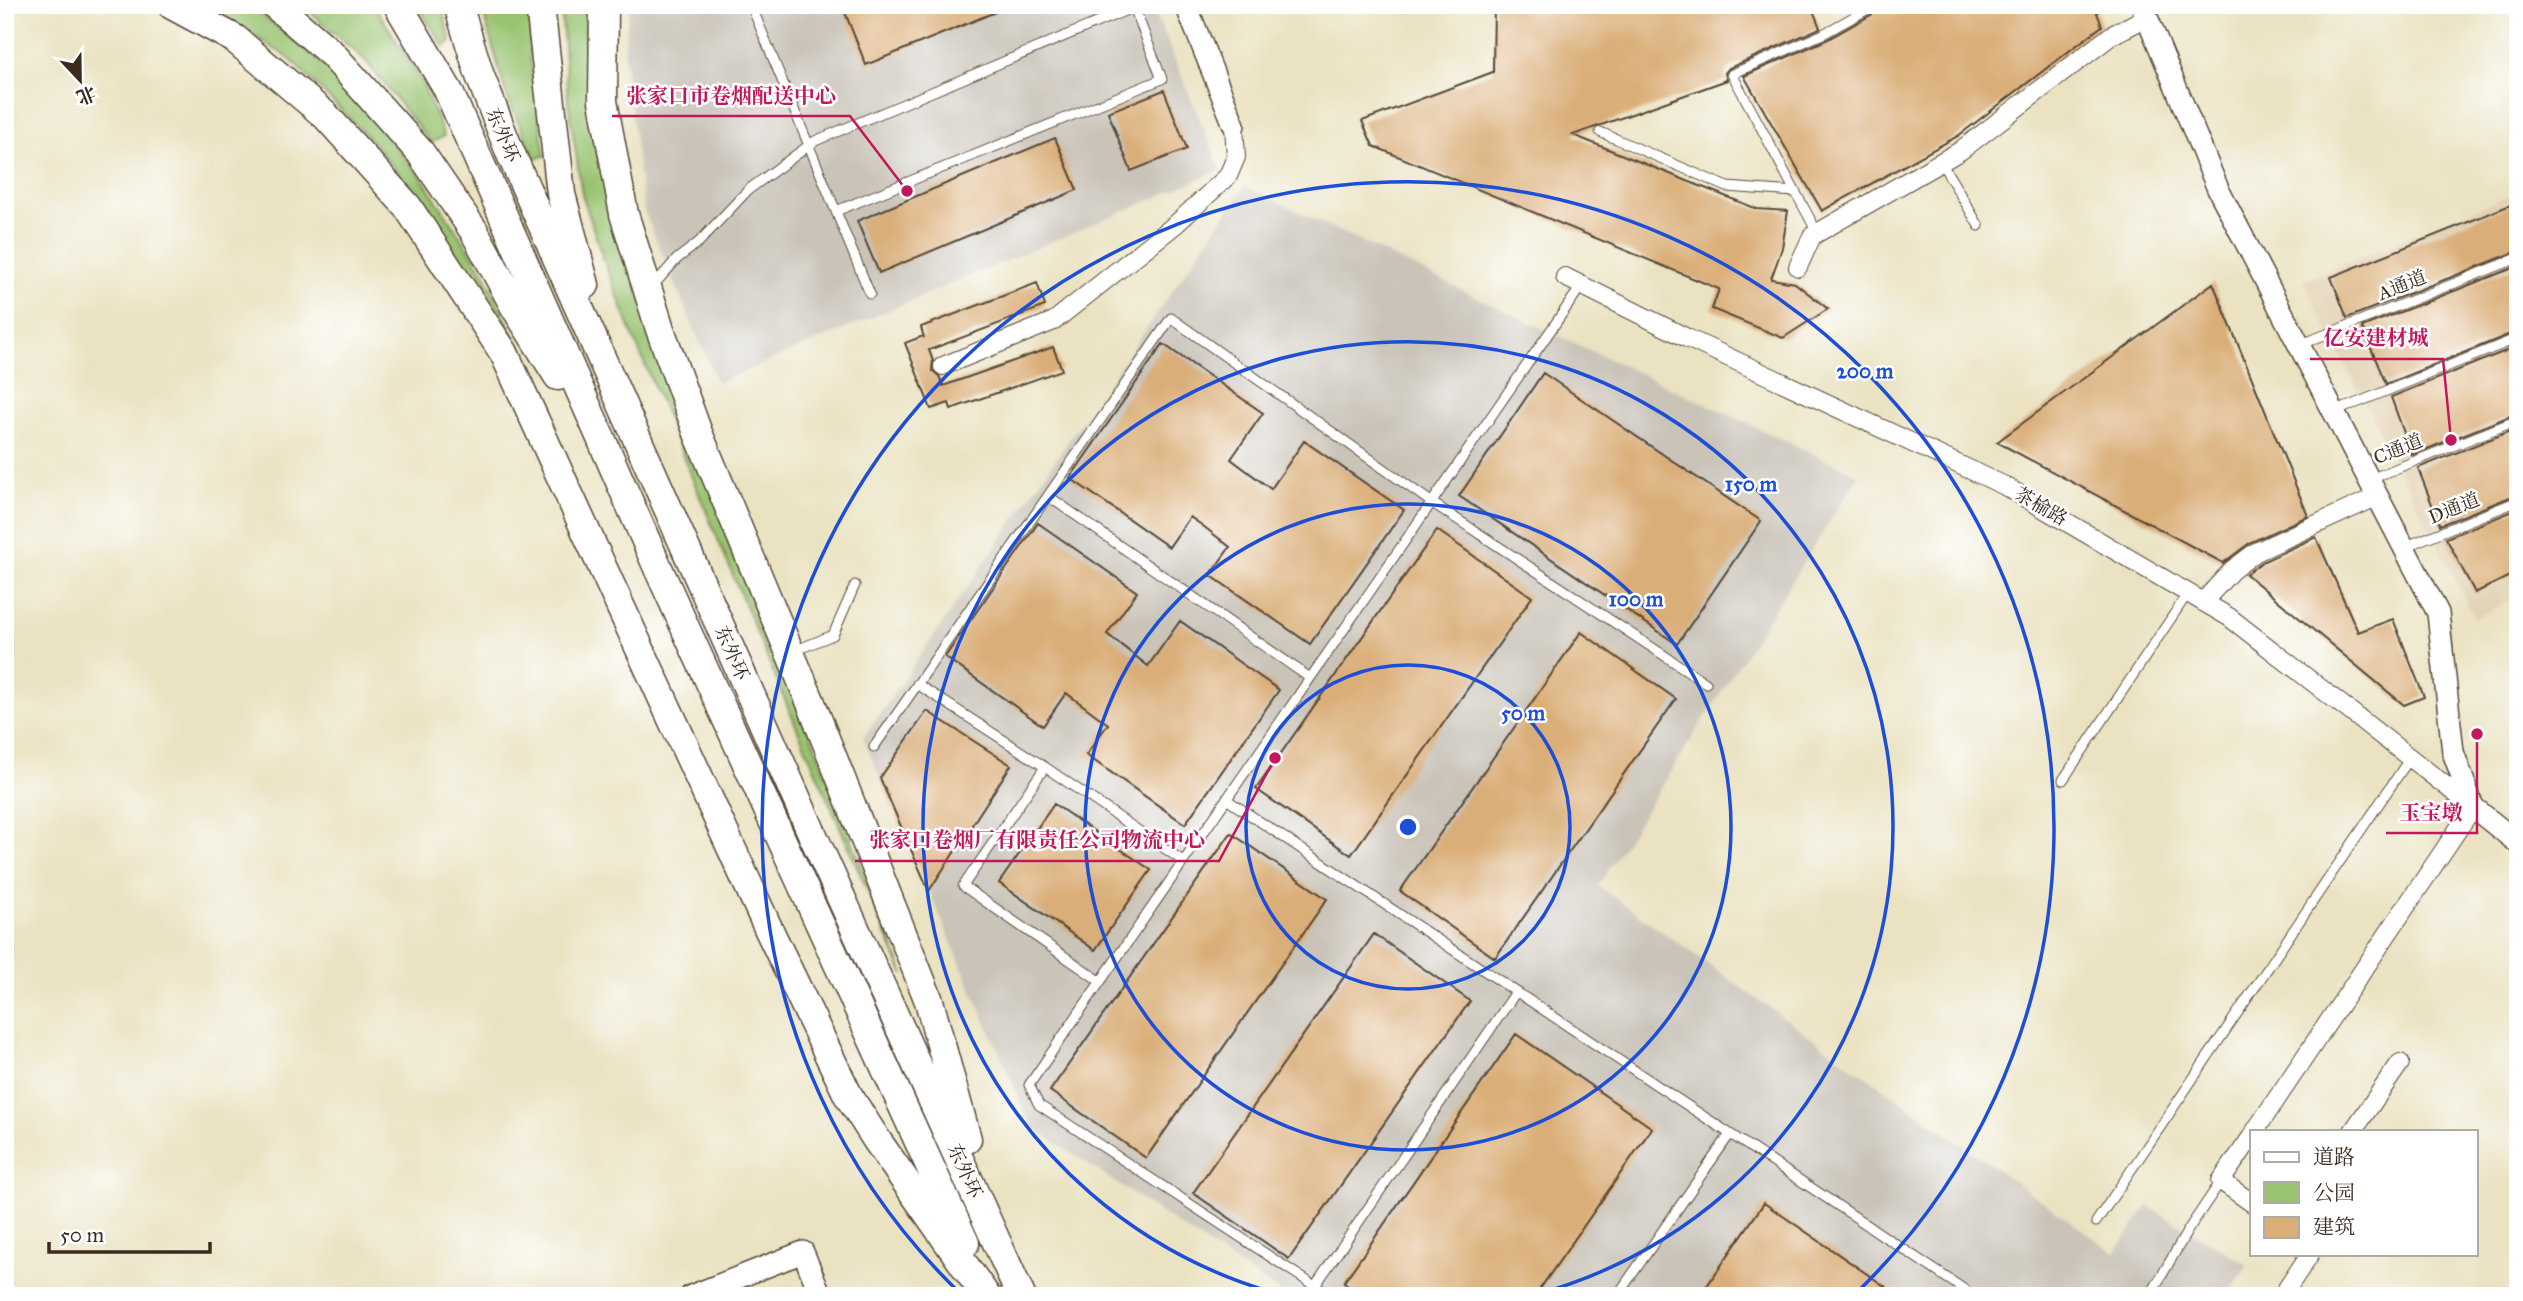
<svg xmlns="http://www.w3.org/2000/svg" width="2523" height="1301" font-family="'IM FELL Great Primer','Noto Serif SC',serif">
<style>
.built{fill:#e2d2b4}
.industrial{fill:#c9c3b8}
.green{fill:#99c370;stroke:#6a7647;stroke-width:2}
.building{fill:#daae78}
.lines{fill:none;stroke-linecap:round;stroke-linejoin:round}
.service-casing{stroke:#554636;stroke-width:11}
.minor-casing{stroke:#554636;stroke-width:20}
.tertiary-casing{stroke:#554636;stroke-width:24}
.primary-casing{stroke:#554636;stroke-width:31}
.service{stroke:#fff;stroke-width:9}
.minor{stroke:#fff;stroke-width:18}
.tertiary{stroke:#fff;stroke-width:21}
.primary{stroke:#fff;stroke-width:28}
.ring{fill:none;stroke:#1d4ed8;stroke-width:3.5}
.labels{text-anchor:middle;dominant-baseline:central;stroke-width:5;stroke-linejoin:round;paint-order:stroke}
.street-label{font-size:19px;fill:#3b2a1e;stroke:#fff}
.centre{fill:#1d4ed8;stroke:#fff;stroke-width:3.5}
.ring-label{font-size:21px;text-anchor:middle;font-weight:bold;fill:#1d4ed8;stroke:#fff;stroke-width:5;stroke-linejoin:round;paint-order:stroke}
.leader{fill:none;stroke:#c2185b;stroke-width:2.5}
.callout-dot{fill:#c2185b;stroke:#fff;stroke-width:2.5}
.callout-label{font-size:21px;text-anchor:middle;font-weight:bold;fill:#c2185b;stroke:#fff;stroke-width:5;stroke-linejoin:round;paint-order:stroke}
</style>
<rect width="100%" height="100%" fill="#fff"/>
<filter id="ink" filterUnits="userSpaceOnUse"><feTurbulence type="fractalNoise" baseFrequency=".0143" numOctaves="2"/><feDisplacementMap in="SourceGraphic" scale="14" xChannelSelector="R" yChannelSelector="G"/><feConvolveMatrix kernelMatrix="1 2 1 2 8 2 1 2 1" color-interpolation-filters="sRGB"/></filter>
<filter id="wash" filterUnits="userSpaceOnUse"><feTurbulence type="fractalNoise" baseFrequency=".00686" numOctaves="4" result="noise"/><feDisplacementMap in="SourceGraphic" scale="28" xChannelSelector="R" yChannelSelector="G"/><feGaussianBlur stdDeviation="1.57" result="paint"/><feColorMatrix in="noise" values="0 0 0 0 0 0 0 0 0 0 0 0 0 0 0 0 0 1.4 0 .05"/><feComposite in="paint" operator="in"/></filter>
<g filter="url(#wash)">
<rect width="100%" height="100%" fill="#eae2c1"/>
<path class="built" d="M2518 191V597L2475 618 2303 282Z"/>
<path class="industrial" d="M629 5H1152L1221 170 717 383 644 211 624 55Z
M1245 186 1514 315 1859 475 1598 886 2115 1253 2148 1206 2248 1265 2227 1296H1285L1031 1126 863 738Z"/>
<path class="green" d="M208 5H250L326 67 418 172 483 271 557 427 541 413 473 283 421 200 369 138 290 59Z
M302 5H374L420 78 444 136 431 143 364 59Z
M417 5H441L451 41 444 47Z
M481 5H531L530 58 545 156 535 158 507 97Z
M561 5H592L591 31 596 140 618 240 904 975 782 693 633 336 603 258 582 194 568 100Z"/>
<g id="blocks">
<path class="building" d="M842 5H1010V6L866 65Z
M1494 5H1811L1820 28 1729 68 1725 73 1727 80 1573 135 1757 209 1788 211 1782 248 1771 279 1795 283 1828 309 1783 338 1712 309 1719 289 1373 146 1362 121 1493 72Z
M1889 5H2094L2102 26 1958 136 1822 211 1744 76 1826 40Z
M1164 90 1187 149 1131 171 1108 112Z
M1055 138 1077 190 879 273 857 221Z
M2518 202V251L2347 318 2331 277Z
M2518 266V331L2386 384 2362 327Z
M1037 283 1045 306 929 350 933 361 932 370 939 376 943 386 1053 347 1062 370 951 409 949 403 931 409 905 343 923 336 924 338 921 327Z
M2213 283 2308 516 2251 542 2223 563 1997 442Z
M1163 344 1263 413 1231 459 1271 489 1304 441 1404 510 1310 644 1210 575 1230 547 1203 526 1190 517 1169 547 1070 478Z
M2518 346V413L2412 455 2391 397Z
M1543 373 1761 521 1677 644 1459 496Z
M2518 428V494L2440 525 2418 468Z
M2518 509V572L2475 593 2446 538Z
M1038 523 1137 592 1107 634 1148 666 1180 621 1279 690 1185 824 1086 755 1108 724 1084 706 1066 693 1043 726 945 657Z
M1437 530 1532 597 1351 855 1256 789Z
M2316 537 2358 632 2393 619 2424 697 2404 705 2246 574 2262 562Z
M1581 632 1676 699 1495 958 1400 891Z
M927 711 1011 765 929 891 880 778Z
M1054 804 1151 870 1095 950 999 883Z
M1231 833 1327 899 1146 1158 1050 1091Z
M1374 934 1470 1001 1289 1259 1193 1193Z
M1516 1034 1652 1128 1535 1296H1364L1344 1282Z
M1764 1203 1899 1296H1700Z"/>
</g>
</g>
<g filter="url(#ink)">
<use href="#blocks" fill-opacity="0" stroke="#554636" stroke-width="2"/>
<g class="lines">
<defs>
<path id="service" d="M751 5 870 294
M1600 132 1727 187 1796 192
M1941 162 1979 226
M836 211 1162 79 1134 7
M1817 232 1732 74 1823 34 1875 5
M651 288 677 259 699 242 748 190 815 141 1134 7 1133 5
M2299 345 2518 258
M2334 412 2518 338
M2370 479 2518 420
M1048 496 1310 678
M2404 547 2518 501
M794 651 833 635 855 585
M917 684 1045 767 1183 861
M874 747 1171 318 1431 502 1706 683
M1045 767 963 886 1100 981
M2063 780 2188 593
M1226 799 1974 1296
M2096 1222 2410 758
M1315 1286 1516 992
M1330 1296 1039 1105 1029 1085 1582 285
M1617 1296 1730 1134
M2150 1296 2188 1230 2221 1181"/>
<path id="minor" d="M1798 267 1812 236 1960 151 2112 35 2147 17
M1565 277 1687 338 2005 486 2229 617 2473 807 2255 1131
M943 366 1054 321 1176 224 1228 176 1236 157 1234 125
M2203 602 2232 570 2256 552 2378 496
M2353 1131 2400 1063
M2252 1136 2221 1181 2252 1203
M2282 1296 2310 1254"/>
<path id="tertiary" d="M1186 5 1234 125
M2142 5 2218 189 2438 613 2453 752 2473 807 2518 843
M691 1296 803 1252 821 1296"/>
<path id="primary" d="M172 5 235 39 326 116 407 206 504 353 769 930 848 1095 876 1139 986 1296
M275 5 332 54 420 152 474 231 515 307 558 376
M398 5 448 90 658 568 965 1243
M458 5 480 76 510 152 811 831 1021 1296
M540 5 561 194 585 285
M604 5 603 101 624 214 660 329 698 433 811 703 929 1001 967 1139"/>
</defs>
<use href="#service" class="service-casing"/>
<use href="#minor" class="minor-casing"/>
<use href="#tertiary" class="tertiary-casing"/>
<use href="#primary" class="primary-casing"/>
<use href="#service" class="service"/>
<use href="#minor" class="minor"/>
<use href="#tertiary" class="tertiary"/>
<use href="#primary" class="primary"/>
</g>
</g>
<g class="ring">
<circle cx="1408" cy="827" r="162"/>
<circle cx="1408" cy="827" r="323"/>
<path d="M1282 1295A485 485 0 1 1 1534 1295"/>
<path d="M963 1296A646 646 0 1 1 1853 1296"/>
</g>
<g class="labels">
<g class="street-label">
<text transform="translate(503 135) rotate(67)">东外环</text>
<text transform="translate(2402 285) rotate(-22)">A通道</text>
<text transform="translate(2398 449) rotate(-22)">C通道</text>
<text transform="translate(2041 506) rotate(30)">茶榆路</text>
<text transform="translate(2454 508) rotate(-22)">D通道</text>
<text transform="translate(732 653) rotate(66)">东外环</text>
<text transform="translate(965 1171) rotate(66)">东外环</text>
</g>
</g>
<circle cx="1408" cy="827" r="10" class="centre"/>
<g class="ring-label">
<text x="1865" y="378">200 m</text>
<text x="1751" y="491">150 m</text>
<text x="1636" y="606">100 m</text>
<text x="1523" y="720">50 m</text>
</g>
<path class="leader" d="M907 191L850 116H612M2451 440L2443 359H2310M2477 734L2477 833H2386M1275 758L1219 861H855"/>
<g class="callout-dot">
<circle cx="907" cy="191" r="7"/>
<circle cx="2451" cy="440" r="7"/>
<circle cx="2477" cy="734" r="7"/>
<circle cx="1275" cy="758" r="7"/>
</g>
<g class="callout-label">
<text x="731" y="103">张家口市卷烟配送中心</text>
<text x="2376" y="345">亿安建材城</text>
<text x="2431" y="820">玉宝墩</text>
<text x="1037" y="847">张家口卷烟厂有限责任公司物流中心</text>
</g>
<rect width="2523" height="1301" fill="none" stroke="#fff" stroke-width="28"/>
<rect x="2250" y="1130" width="228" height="126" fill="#ffffff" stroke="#b1aaa5" stroke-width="2"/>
<rect x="2264" y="1152" width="35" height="10" fill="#ffffff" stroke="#b1aaa5" stroke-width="2"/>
<text x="2313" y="1164" font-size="21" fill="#3b2a1e">道路</text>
<rect x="2264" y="1182" width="35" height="21" fill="#99c370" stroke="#b1aaa5" stroke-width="2"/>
<text x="2313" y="1200" font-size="21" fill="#3b2a1e">公园</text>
<rect x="2264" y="1217" width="35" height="21" fill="#daae78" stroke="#b1aaa5" stroke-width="2"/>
<text x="2313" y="1234" font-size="21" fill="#3b2a1e">建筑</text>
<g transform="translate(80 80) rotate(158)" stroke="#ffffff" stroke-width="5" paint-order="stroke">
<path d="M0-5L12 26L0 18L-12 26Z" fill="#3b2a1e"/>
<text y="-10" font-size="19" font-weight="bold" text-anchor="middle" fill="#3b2a1e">北</text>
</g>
<path d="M49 1242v10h161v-10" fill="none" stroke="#3b2a1e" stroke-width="3.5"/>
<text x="60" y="1242" font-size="21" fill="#3b2a1e" stroke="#ffffff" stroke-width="5" paint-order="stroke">50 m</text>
</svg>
